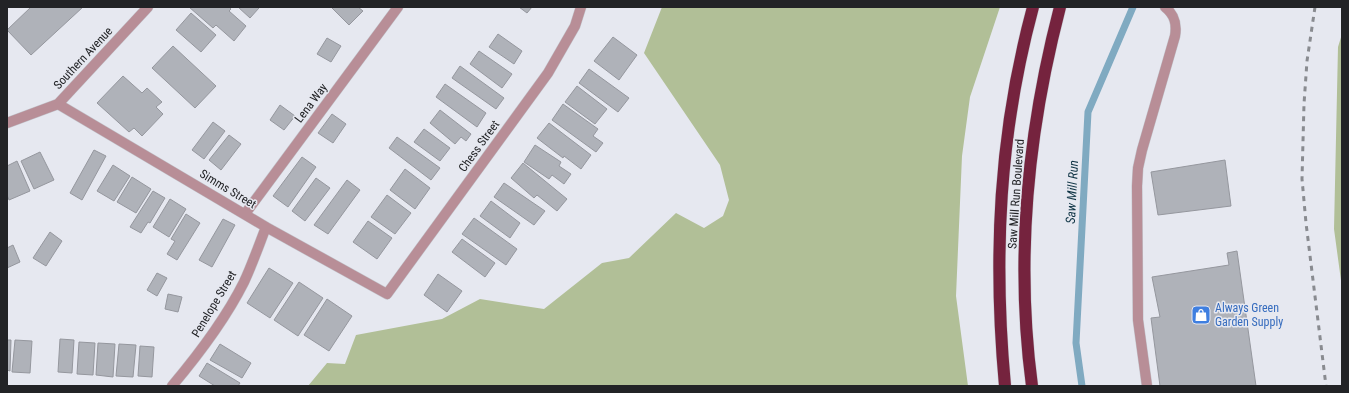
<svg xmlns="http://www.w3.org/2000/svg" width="1349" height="393" font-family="'Roboto Condensed',sans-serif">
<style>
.forest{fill:#b1bf97}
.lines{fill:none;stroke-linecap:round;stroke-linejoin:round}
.stream{stroke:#80aac1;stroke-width:7}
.building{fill:#afb2b9;stroke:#95979e}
.minor-casing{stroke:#c3c5cc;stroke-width:11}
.highway-casing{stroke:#c3c5cc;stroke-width:13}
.minor{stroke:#b88e97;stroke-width:10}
.highway{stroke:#75233e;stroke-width:12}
.rail{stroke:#898b90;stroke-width:3;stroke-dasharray:5 5;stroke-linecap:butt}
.labels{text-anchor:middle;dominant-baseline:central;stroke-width:3;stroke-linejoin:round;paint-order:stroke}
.street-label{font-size:12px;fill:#222326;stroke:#e6e8f0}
.shop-label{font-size:12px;fill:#366cbe;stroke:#e6e8f0;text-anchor:start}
.water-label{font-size:13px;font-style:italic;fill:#0e3344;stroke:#e6e8f0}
</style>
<rect width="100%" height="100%" fill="#e6e8f0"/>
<path class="forest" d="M662 7H1000L970 97 962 156 956 296 968 386H308L327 363 345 364 356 335 442 319 480 299 544 309 602 263 629 258 676 213 704 228 723 216 729 200 720 165 644 53Z
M1342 34V288L1334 229 1338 47Z"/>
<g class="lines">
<path class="stream" d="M1082 386 1076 343 1088 112 1133 7"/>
</g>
<path class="building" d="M31 7H83L31 55 7 30Z
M189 7H229L231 9 229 11 246 26 234 41 216 25 213 28Z
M238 7H259V8L250 18Z
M331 7H358L363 11 349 25Z
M519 7H532L527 13Z
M191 13 216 35 201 52 176 30Z
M498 34 522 51 514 64 489 47Z
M613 37 637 55 619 80 594 61Z
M327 38 341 46 331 62 317 54Z
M173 46 216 86 195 108 152 68Z
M479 51 512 74 502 88 470 64Z
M460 66 504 98 496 109 452 78Z
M589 69 629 98 618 112 579 83Z
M123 76 142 93 147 88 162 102 156 107 163 114 142 136 134 128 129 132 97 103Z
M445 84 486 113 477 127 436 97Z
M577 86 607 109 595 124 565 102Z
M563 104 598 129 593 136 603 143 596 152 552 120Z
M280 105 295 116 284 130 270 120Z
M440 110 471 134 466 141 461 137 455 144 430 123Z
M332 114 346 124 333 143 318 133Z
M213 122 225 131 204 159 192 150Z
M549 123 591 155 581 169 564 156 563 158 537 138Z
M424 129 450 148 440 161 414 142Z
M229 135 241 144 221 170 209 160Z
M397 137 440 168 431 180 389 148Z
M535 145 561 162 559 166 571 174 564 184 552 175 549 179 524 162Z
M94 150 106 156 82 200 70 193Z
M40 152 54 180 34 189 21 161Z
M302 157 316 167 288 207 273 196Z
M1225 160 1231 206 1158 215 1151 172Z
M17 161 30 191 9 200 7 195V166Z
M523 163 567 199 557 211 537 195 534 198 511 178Z
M113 165 130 176 114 201 97 191Z
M405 169 430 188 415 209 390 190Z
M132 177 151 189 136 213 117 202Z
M316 178 330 188 305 221 292 211Z
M347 180 360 190 328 234 314 225Z
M504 183 545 211 534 225 494 197Z
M153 191 165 198 150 223 148 222 141 233 130 227Z
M387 195 411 213 395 234 371 217Z
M170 199 186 209 169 237 153 227Z
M491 201 520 223 510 238 480 216Z
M186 214 200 223 177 260 167 254 175 241 171 239Z
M474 218 517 249 506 265 462 234Z
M223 219 235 225 212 267 199 260Z
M368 221 392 238 377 259 353 242Z
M50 232 62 241 46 266 33 258Z
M462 239 495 263 485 277 452 252Z
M13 245 20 262 7 268V248Z
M1237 251 1256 386H1160L1151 318 1160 317 1152 277 1229 265 1227 253Z
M269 268 293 283 270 318 247 303Z
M157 273 167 278 157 296 147 290Z
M438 274 462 291 447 312 424 295Z
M299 282 323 298 298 336 274 320Z
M168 294 182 297 178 312 165 309Z
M327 299 352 316 329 351 304 335Z
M60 339 74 340 72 373 58 372Z
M7 340H11L10 371 7 370Z
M15 340 32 341 30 373 12 372Z
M79 342 95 343 93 375 77 374Z
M98 343 115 344 113 377 96 375Z
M119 344 136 345 133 377 116 376Z
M220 344 251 363 242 378 210 360Z
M140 346 154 347 152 377 138 376Z
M207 363 240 383 238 386H215L199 376Z"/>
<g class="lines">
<defs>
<path id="minor" d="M58 104 266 227 387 294 548 73 575 26 581 7
M7 123 58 104 148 7
M245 214 398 7
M172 386C199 354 225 320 244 282 252 265 259 245 266 227
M1147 386 1138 320 1137 186 1138 168 1142 150 1175 36C1177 24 1175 15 1165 7"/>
<path id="highway" d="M1005 386C993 256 999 133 1033 7
M1032 386C1015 259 1028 130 1060 7"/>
</defs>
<use href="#minor" class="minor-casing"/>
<use href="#highway" class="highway-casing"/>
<use href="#minor" class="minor"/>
<use href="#highway" class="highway"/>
<path class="rail" d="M1315 7 1307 61 1304 104 1302 179 1306 223 1326 386"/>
</g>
<defs>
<symbol id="shop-square" viewBox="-11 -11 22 22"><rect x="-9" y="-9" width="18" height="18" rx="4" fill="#3f7fe0" stroke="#e6e8f0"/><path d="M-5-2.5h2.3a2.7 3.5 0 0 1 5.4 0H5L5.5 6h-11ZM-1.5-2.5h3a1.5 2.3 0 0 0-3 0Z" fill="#fff"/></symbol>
</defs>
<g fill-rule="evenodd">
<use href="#shop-square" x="1190" y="304" width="22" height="22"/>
</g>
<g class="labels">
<g class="street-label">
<text transform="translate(83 58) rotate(-47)">Southern Avenue</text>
<text transform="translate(311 103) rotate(-53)">Lena Way</text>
<text transform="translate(479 146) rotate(-54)">Chess Street</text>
<text transform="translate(228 189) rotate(31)">Simms Street</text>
<text transform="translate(1016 194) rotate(-86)">Saw Mill Run Boulevard</text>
<text transform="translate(214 304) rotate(-59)">Penelope Street</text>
</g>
<g class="shop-label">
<text x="1215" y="308">Always Green<tspan x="1215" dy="14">Garden Supply</tspan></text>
</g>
<g class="water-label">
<text transform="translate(1072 192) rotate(-87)">Saw Mill Run</text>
</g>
</g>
<rect width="1349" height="393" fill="none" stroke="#222326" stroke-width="16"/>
</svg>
